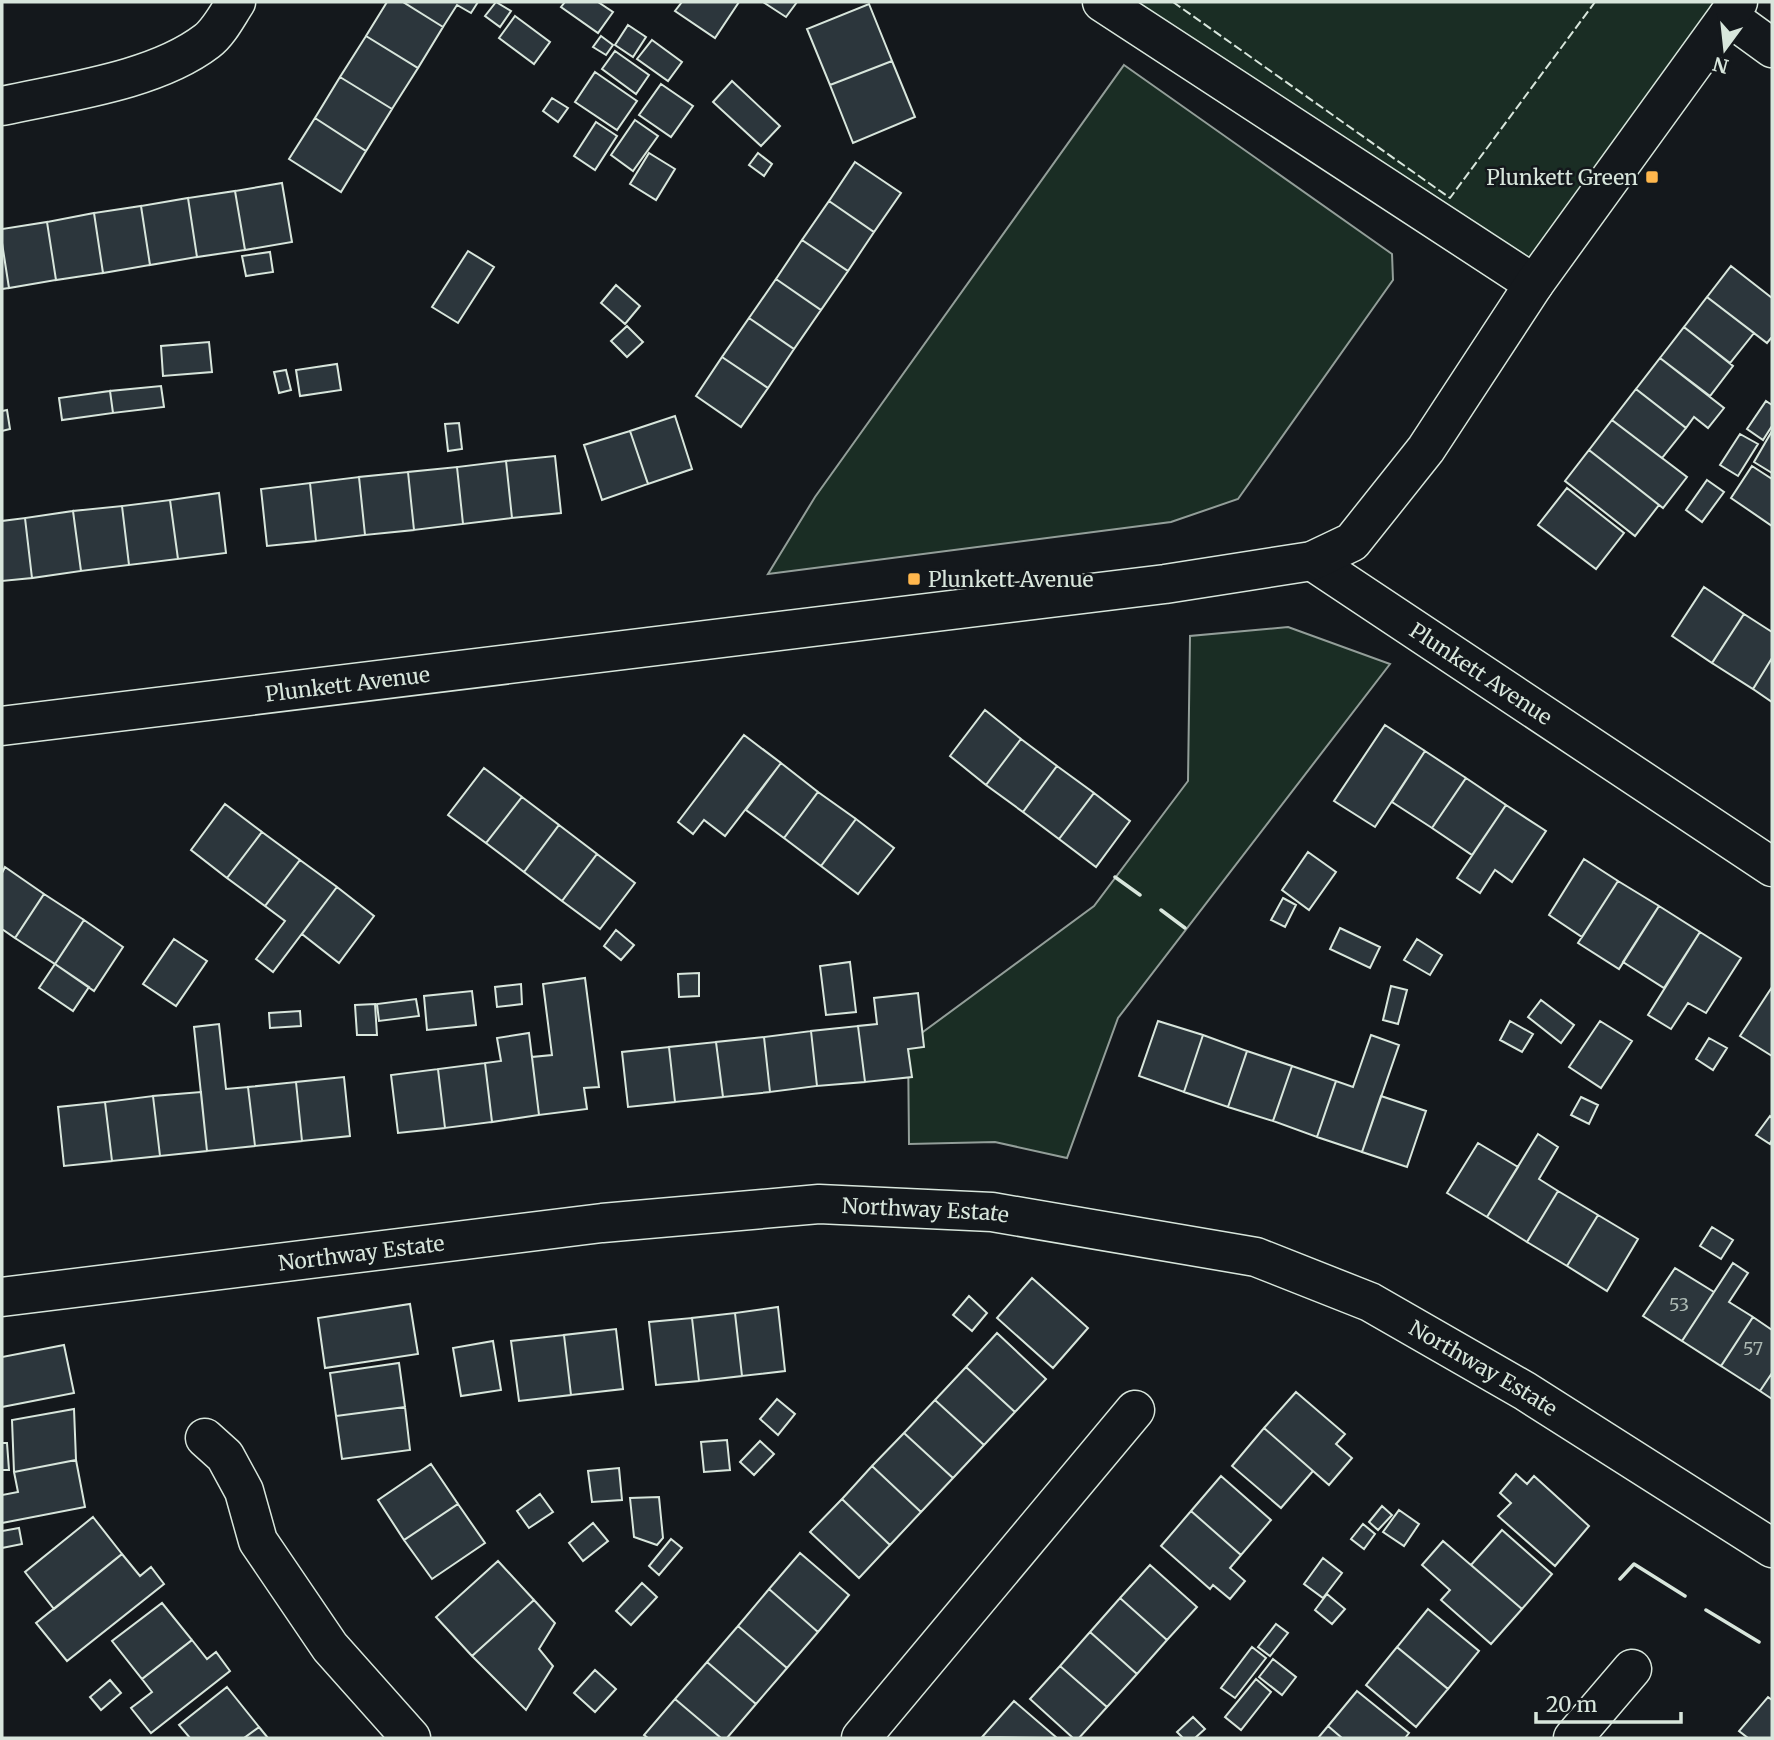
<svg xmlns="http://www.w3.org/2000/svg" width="1774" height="1740" font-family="Merriweather,serif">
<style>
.green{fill:#1a2d24;stroke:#939e99;stroke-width:2}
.building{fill:#2c363c;stroke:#d8e6dc;stroke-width:2}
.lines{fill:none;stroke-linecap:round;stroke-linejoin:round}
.street-casing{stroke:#d8e6dc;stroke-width:41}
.street{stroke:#14181c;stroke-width:38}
.fence{stroke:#d8e6dc;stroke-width:2;stroke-dasharray:9 3.5;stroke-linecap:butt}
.wall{stroke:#d8e6dc;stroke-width:3.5}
.poi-dot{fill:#ffb74d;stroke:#14181c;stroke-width:2.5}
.labels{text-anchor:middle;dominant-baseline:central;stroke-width:5;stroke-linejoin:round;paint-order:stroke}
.number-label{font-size:18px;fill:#adbab4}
.poi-label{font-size:21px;fill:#d8e6dc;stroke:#14181c;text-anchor:end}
.street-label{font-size:21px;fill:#d8e6dc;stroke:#14181c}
</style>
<rect width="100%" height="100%" fill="#14181c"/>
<path class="green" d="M1109 2H1737L1534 281Z
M1124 65 1392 254 1393 280 1238 499 1171 522 768 574 815 497Z
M1288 627 1390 664 1118 1018 1067 1158 995 1142 909 1144 908 1043 1094 906 1188 781 1190 636Z"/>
<path class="building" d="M387 2H403L443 27 418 68 366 36Z
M403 2H478L471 13 457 5 443 27Z
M496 2 511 11 500 27 485 16Z
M565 2H598L613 12 598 33 561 7Z
M682 2H739L715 38 675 11Z
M763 2H797L786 17Z
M869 4 892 61 830 85 807 29Z
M515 16 550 42 534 64 499 38Z
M628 25 646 37 633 57 615 45Z
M366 36 418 68 392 109 340 77Z
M601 36 613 45 606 55 593 47Z
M652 40 682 62 668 81 637 59Z
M615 51 649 75 636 94 602 69Z
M892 61 915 117 853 143 830 85Z
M595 72 637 101 617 130 575 102Z
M340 77 392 109 366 151 315 118Z
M732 81 780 126 761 146 713 102Z
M661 84 693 106 671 137 639 115Z
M552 98 568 108 558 122 543 111Z
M315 118 366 151 341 192 289 159Z
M635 120 658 136 633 171 611 155Z
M596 122 617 136 595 170 574 156Z
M649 153 675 169 656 200 630 184Z
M758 153 772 164 764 176 749 165Z
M855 162 901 193 874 232 829 201Z
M282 183 292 242 245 250 235 191Z
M235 191 245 250 197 257 188 198Z
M188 198 197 257 150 265 141 206Z
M829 201 874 232 848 271 802 240Z
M141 206 150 265 103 273 94 213Z
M94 213 103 273 56 280 47 222Z
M47 222 56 280 9 288 2 243V229Z
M802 240 848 271 821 310 776 279Z
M2 243 9 288 2 289Z
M468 251 494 267 458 323 432 307Z
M270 252 273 272 246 276 242 256Z
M1731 266 1772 298V337L1767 343 1707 297Z
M776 279 821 310 794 349 749 318Z
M616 285 640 306 625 324 601 303Z
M1707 297 1754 333 1730 363 1684 327Z
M749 318 794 349 768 388 722 357Z
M627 326 643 342 627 357 611 341Z
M1684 327 1733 366 1710 396 1660 358Z
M209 342 212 372 163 376 161 346Z
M722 357 768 388 741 427 696 396Z
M1660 358 1724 408 1708 428 1694 417 1686 428 1636 389Z
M337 364 341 390 300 396 296 370Z
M286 370 291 390 279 393 274 372Z
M161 386 164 407 113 413 110 391Z
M1636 389 1686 428 1662 458 1612 420Z
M110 391 113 413 62 420 59 398Z
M1766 401 1772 405V426L1763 440 1747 429Z
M7 410 10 429 2 431V411Z
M675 416 692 469 648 484 630 431Z
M1612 420 1687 477 1663 508 1589 450Z
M459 423 462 449 448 451 445 424Z
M630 431 648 484 602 500 584 445Z
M1772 431V473L1754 462Z
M1740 434 1758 444 1738 476 1720 465Z
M1589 450 1659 505 1635 536 1565 481Z
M555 456 561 513 512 518 506 461Z
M506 461 512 518 463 524 457 467Z
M1752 466 1772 479V526L1731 498Z
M457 467 463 524 414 530 408 472Z
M408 472 414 530 365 535 359 477Z
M359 477 365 535 316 541 310 483Z
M1707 480 1724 492 1702 522 1686 510Z
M310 483 316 541 267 546 261 489Z
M1567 488 1624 533 1596 569 1538 525Z
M219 493 226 553 178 559 170 500Z
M170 500 178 559 129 565 122 506Z
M122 506 129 565 81 571 73 511Z
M73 511 81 571 32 578 25 518Z
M25 518 32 578 2 581V521Z
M1704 587 1744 614 1712 663 1672 636Z
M1744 614 1772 632V658L1753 689 1712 663Z
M1772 658V702L1753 689Z
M985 710 1021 739 986 785 950 756Z
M1385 725 1425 751 1375 827 1334 801Z
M744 735 781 763 725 836 704 820 693 834 678 822Z
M1021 739 1057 766 1023 812 986 785Z
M1425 751 1466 778 1432 828 1392 802Z
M781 763 818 792 784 838 746 810Z
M1057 766 1094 793 1059 839 1023 812Z
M484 768 522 797 486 843 448 815Z
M1466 778 1506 805 1472 855 1432 828Z
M818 792 856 819 821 866 784 838Z
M1094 793 1130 821 1096 867 1059 839Z
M522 797 559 825 524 872 486 843Z
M225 804 262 832 227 878 191 850Z
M1506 805 1546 831 1512 882 1495 870 1480 893 1457 878Z
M856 819 894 848 858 894 821 866Z
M559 825 597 854 562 901 524 872Z
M262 832 300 860 265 906 227 878Z
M1308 852 1336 872 1309 910 1282 890Z
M597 854 635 883 600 929 562 901Z
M1584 859 1618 881 1582 937 1549 915Z
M300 860 337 887 273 972 256 959 285 921 265 906Z
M5 867 44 894 15 938 2 929V873Z
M1618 881 1659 906 1619 969 1578 943Z
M337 887 374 916 339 963 302 934Z
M44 894 84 920 55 964 15 938Z
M1283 898 1296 905 1285 927 1271 920Z
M1659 906 1700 932 1664 988 1623 962Z
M84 920 123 947 94 991 55 964Z
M1340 928 1380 947 1370 968 1330 949Z
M616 930 634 945 621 960 604 946Z
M1700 932 1741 958 1706 1013 1688 1003 1671 1029 1648 1015Z
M174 939 207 961 176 1006 143 984Z
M1417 939 1442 955 1430 975 1404 960Z
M850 962 856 1012 826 1015 820 966Z
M55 964 89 987 73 1011 39 988Z
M699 973V996L679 997 678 974Z
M585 978 599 1087 584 1088 587 1109 539 1115 532 1057 552 1055 543 984Z
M521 984 522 1004 497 1007 495 987Z
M1391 986 1407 990 1398 1024 1383 1020Z
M1772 987V1056L1740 1036Z
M472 991 476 1025 427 1030 424 996Z
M918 993 924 1047 908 1049 912 1077 865 1082 858 1026 877 1024 874 998Z
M416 999 419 1016 379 1021 377 1004Z
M1541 1000 1574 1025 1561 1043 1528 1017Z
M375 1004 377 1035H357L355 1005Z
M300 1011 301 1026 270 1028 269 1013Z
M1158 1021 1203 1035 1184 1092 1139 1076Z
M1510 1021 1533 1034 1522 1052 1500 1040Z
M1600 1021 1632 1041 1601 1088 1569 1067Z
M219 1024 226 1089 248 1087 255 1146 207 1151 194 1027Z
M858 1026 865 1082 817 1086 811 1031Z
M811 1031 817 1086 770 1092 764 1037Z
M529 1033 539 1115 492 1122 485 1063 501 1061 497 1038Z
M1203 1035 1247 1051 1228 1107 1184 1092Z
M1371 1035 1399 1045 1362 1152 1317 1137 1336 1081 1353 1087Z
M764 1037 770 1092 723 1097 716 1042Z
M1709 1038 1727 1048 1713 1070 1696 1059Z
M716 1042 723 1097 675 1102 669 1047Z
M669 1047 675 1102 628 1107 622 1052Z
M1247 1051 1292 1066 1273 1121 1228 1107Z
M485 1063 492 1122 445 1128 438 1069Z
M1292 1066 1336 1081 1317 1137 1273 1121Z
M438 1069 445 1128 398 1133 391 1075Z
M344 1077 350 1136 302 1141 296 1082Z
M296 1082 302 1141 255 1146 248 1087Z
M201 1092 207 1151 160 1156 153 1096Z
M153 1096 160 1156 112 1161 105 1102Z
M1381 1096 1426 1111 1407 1167 1362 1152Z
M1581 1097 1598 1105 1589 1124 1571 1115Z
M105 1102 112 1161 64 1166 58 1107Z
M1770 1116 1772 1118V1140L1770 1144 1756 1135Z
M1538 1134 1558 1147 1539 1179 1558 1191 1527 1242 1487 1217Z
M1478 1143 1518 1167 1487 1217 1447 1193Z
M1558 1191 1598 1215 1567 1266 1527 1242Z
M1598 1215 1638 1239 1607 1291 1567 1266Z
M1712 1227 1733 1240 1721 1259 1700 1246Z
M1733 1263 1748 1273 1729 1302 1753 1317 1721 1366 1682 1341Z
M1675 1268 1714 1292 1682 1341 1643 1316Z
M1032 1278 1088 1328 1053 1368 997 1318Z
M969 1296 987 1313 972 1331 953 1315Z
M410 1304 418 1354 325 1368 318 1318Z
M778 1307 785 1371 742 1376 735 1313Z
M735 1313 742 1376 699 1381 692 1318Z
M1753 1317 1772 1330V1373L1760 1391 1721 1366Z
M692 1318 699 1381 656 1385 649 1322Z
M616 1329 623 1389 571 1395 564 1335Z
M997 1333 1046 1379 1015 1412 966 1367Z
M564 1335 571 1395 519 1401 511 1341Z
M493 1341 501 1390 461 1396 453 1348Z
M64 1345 74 1393 2 1407V1357Z
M399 1363 405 1407 336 1416 330 1373Z
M966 1367 1015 1412 984 1445 935 1400Z
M1772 1373V1399L1760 1391Z
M1296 1392 1345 1434 1336 1444 1352 1458 1329 1485 1264 1428Z
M777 1399 795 1414 778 1435 760 1419Z
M935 1400 984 1445 953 1478 904 1433Z
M405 1407 410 1450 342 1459 336 1416Z
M74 1409 76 1460 14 1472 12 1420Z
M1264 1428 1313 1471 1281 1508 1232 1466Z
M904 1433 953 1478 921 1512 872 1466Z
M727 1440 730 1470 704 1472 701 1442Z
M760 1441 774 1454 754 1475 740 1462Z
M2 1443H7L9 1470H2Z
M76 1460 85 1507 2 1523V1495L18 1492 14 1472Z
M431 1464 458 1504 404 1540 378 1500Z
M872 1466 921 1512 890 1545 842 1499Z
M619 1468 622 1500 592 1502 588 1471Z
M1516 1474 1527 1484 1534 1476 1589 1526 1555 1566 1498 1516 1511 1503 1500 1493Z
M1221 1476 1271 1520 1241 1555 1191 1511Z
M540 1494 553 1512 529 1528 517 1511Z
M659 1497 663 1538 657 1545 634 1537 630 1498Z
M842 1499 890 1545 859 1578 810 1532Z
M458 1504 485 1543 432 1579 404 1540Z
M1382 1506 1392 1515 1378 1530 1369 1522Z
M1399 1510 1419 1524 1404 1546 1383 1532Z
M1191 1511 1241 1555 1230 1568 1245 1581 1230 1599 1213 1585 1210 1589 1161 1546Z
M93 1517 122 1554 54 1609 25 1572Z
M593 1523 608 1541 583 1561 569 1543Z
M1363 1524 1375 1534 1364 1549 1351 1539Z
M19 1528 22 1544 2 1548V1531Z
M1502 1530 1552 1574 1522 1609 1471 1565Z
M671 1539 682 1548 659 1575 649 1566Z
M1443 1541 1522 1609 1491 1644 1441 1600 1450 1590 1422 1565Z
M800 1553 849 1595 818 1632 769 1589Z
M122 1554 140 1576 151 1567 164 1584 67 1661 36 1623Z
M1323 1558 1342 1573 1323 1598 1304 1584Z
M498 1561 534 1600 472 1656 436 1617Z
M1150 1565 1197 1607 1167 1640 1120 1598Z
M642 1583 657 1597 631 1625 616 1611Z
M769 1589 818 1632 787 1668 738 1626Z
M1327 1594 1345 1609 1332 1624 1315 1610Z
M1120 1598 1167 1640 1137 1674 1090 1632Z
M534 1600 555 1623 539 1649 553 1666 526 1710 472 1656Z
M162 1603 192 1640 142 1679 112 1641Z
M1428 1609 1479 1651 1448 1689 1397 1647Z
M1276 1624 1288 1633 1270 1656 1258 1647Z
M738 1626 787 1668 756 1704 707 1662Z
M1090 1632 1137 1674 1107 1707 1060 1666Z
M192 1640 207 1659 216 1652 230 1671 151 1733 131 1708 152 1692 142 1679Z
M1252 1647 1266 1658 1235 1698 1221 1688Z
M1397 1647 1448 1689 1416 1727 1366 1685Z
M1273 1659 1296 1677 1282 1695 1259 1677Z
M707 1662 756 1704 727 1738H721L675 1699Z
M1060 1666 1107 1707 1079 1738H1073L1030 1699Z
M595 1670 616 1689 595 1712 574 1693Z
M1256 1679 1271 1692 1241 1730 1225 1717Z
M110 1680 121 1693 101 1710 90 1697Z
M227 1687 259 1727 244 1738H190L179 1725Z
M1357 1691 1409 1733 1405 1738H1342L1328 1726Z
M1768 1697 1772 1700V1738H1748L1739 1731Z
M675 1699 721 1738H648L644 1735Z
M1014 1701 1057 1738 982 1737Z
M1193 1717 1205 1729 1195 1738H1183L1177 1732Z
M1328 1726 1342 1738H1318Z
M259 1727 268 1738H244Z"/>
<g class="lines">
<defs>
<g id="street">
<path d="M1102 2 1534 284"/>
<path d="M1728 16 1772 48"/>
<path d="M2 106C65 92 155 81 207 41 219 32 228 14 236 2"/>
<path id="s1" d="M1312 561 1772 867"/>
<path id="s2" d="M2 726 1165 584 1312 561 1352 542 1426 449 1534 284 1738 2"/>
<path id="s3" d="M2 1297 602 1223 819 1204 992 1212 1256 1257 1370 1302 1525 1391 1772 1548"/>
<path d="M205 1438 225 1456 244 1491 258 1541 330 1647 411 1738"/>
<path d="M861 1738 1135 1410"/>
<path d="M1573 1738 1632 1669"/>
</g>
</defs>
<use href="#street" class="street-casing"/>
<use href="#street" class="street"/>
<path class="fence" d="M1173 2 1450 198 1595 2"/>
<path class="wall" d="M1115 877 1140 895
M1161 910 1185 928
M1620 1579 1634 1564 1685 1596
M1706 1610 1759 1642"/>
</g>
<g class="poi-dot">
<rect x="1645" y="170" width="14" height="14" rx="3.5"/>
<rect x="907" y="572" width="14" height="14" rx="3.5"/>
</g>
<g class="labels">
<g class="number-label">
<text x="1679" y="1304">53</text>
<text x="1753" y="1348">57</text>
</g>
<g class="poi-label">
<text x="1638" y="177">Plunkett Green</text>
<text x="928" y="579" text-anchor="start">Plunkett Avenue</text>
</g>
<g class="street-label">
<text stroke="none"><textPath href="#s1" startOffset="203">Plunkett Avenue</textPath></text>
<text stroke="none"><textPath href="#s2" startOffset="348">Plunkett Avenue</textPath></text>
<text stroke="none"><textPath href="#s3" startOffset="929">Northway Estate</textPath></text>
<text stroke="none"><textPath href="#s3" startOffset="362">Northway Estate</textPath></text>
<text stroke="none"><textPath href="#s3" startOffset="1517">Northway Estate</textPath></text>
</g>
</g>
<rect width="1774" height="1740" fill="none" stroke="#d8e6dc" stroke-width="7"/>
<g transform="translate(1725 49) rotate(195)" stroke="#14181c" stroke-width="5" paint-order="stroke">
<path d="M0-5L12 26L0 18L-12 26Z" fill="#d8e6dc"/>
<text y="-10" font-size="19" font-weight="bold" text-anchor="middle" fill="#d8e6dc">N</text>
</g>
<path d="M1536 1712v10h145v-10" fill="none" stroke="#d8e6dc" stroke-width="3.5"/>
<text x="1546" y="1712" font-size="21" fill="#d8e6dc" stroke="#14181c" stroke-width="5" paint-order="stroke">20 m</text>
</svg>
